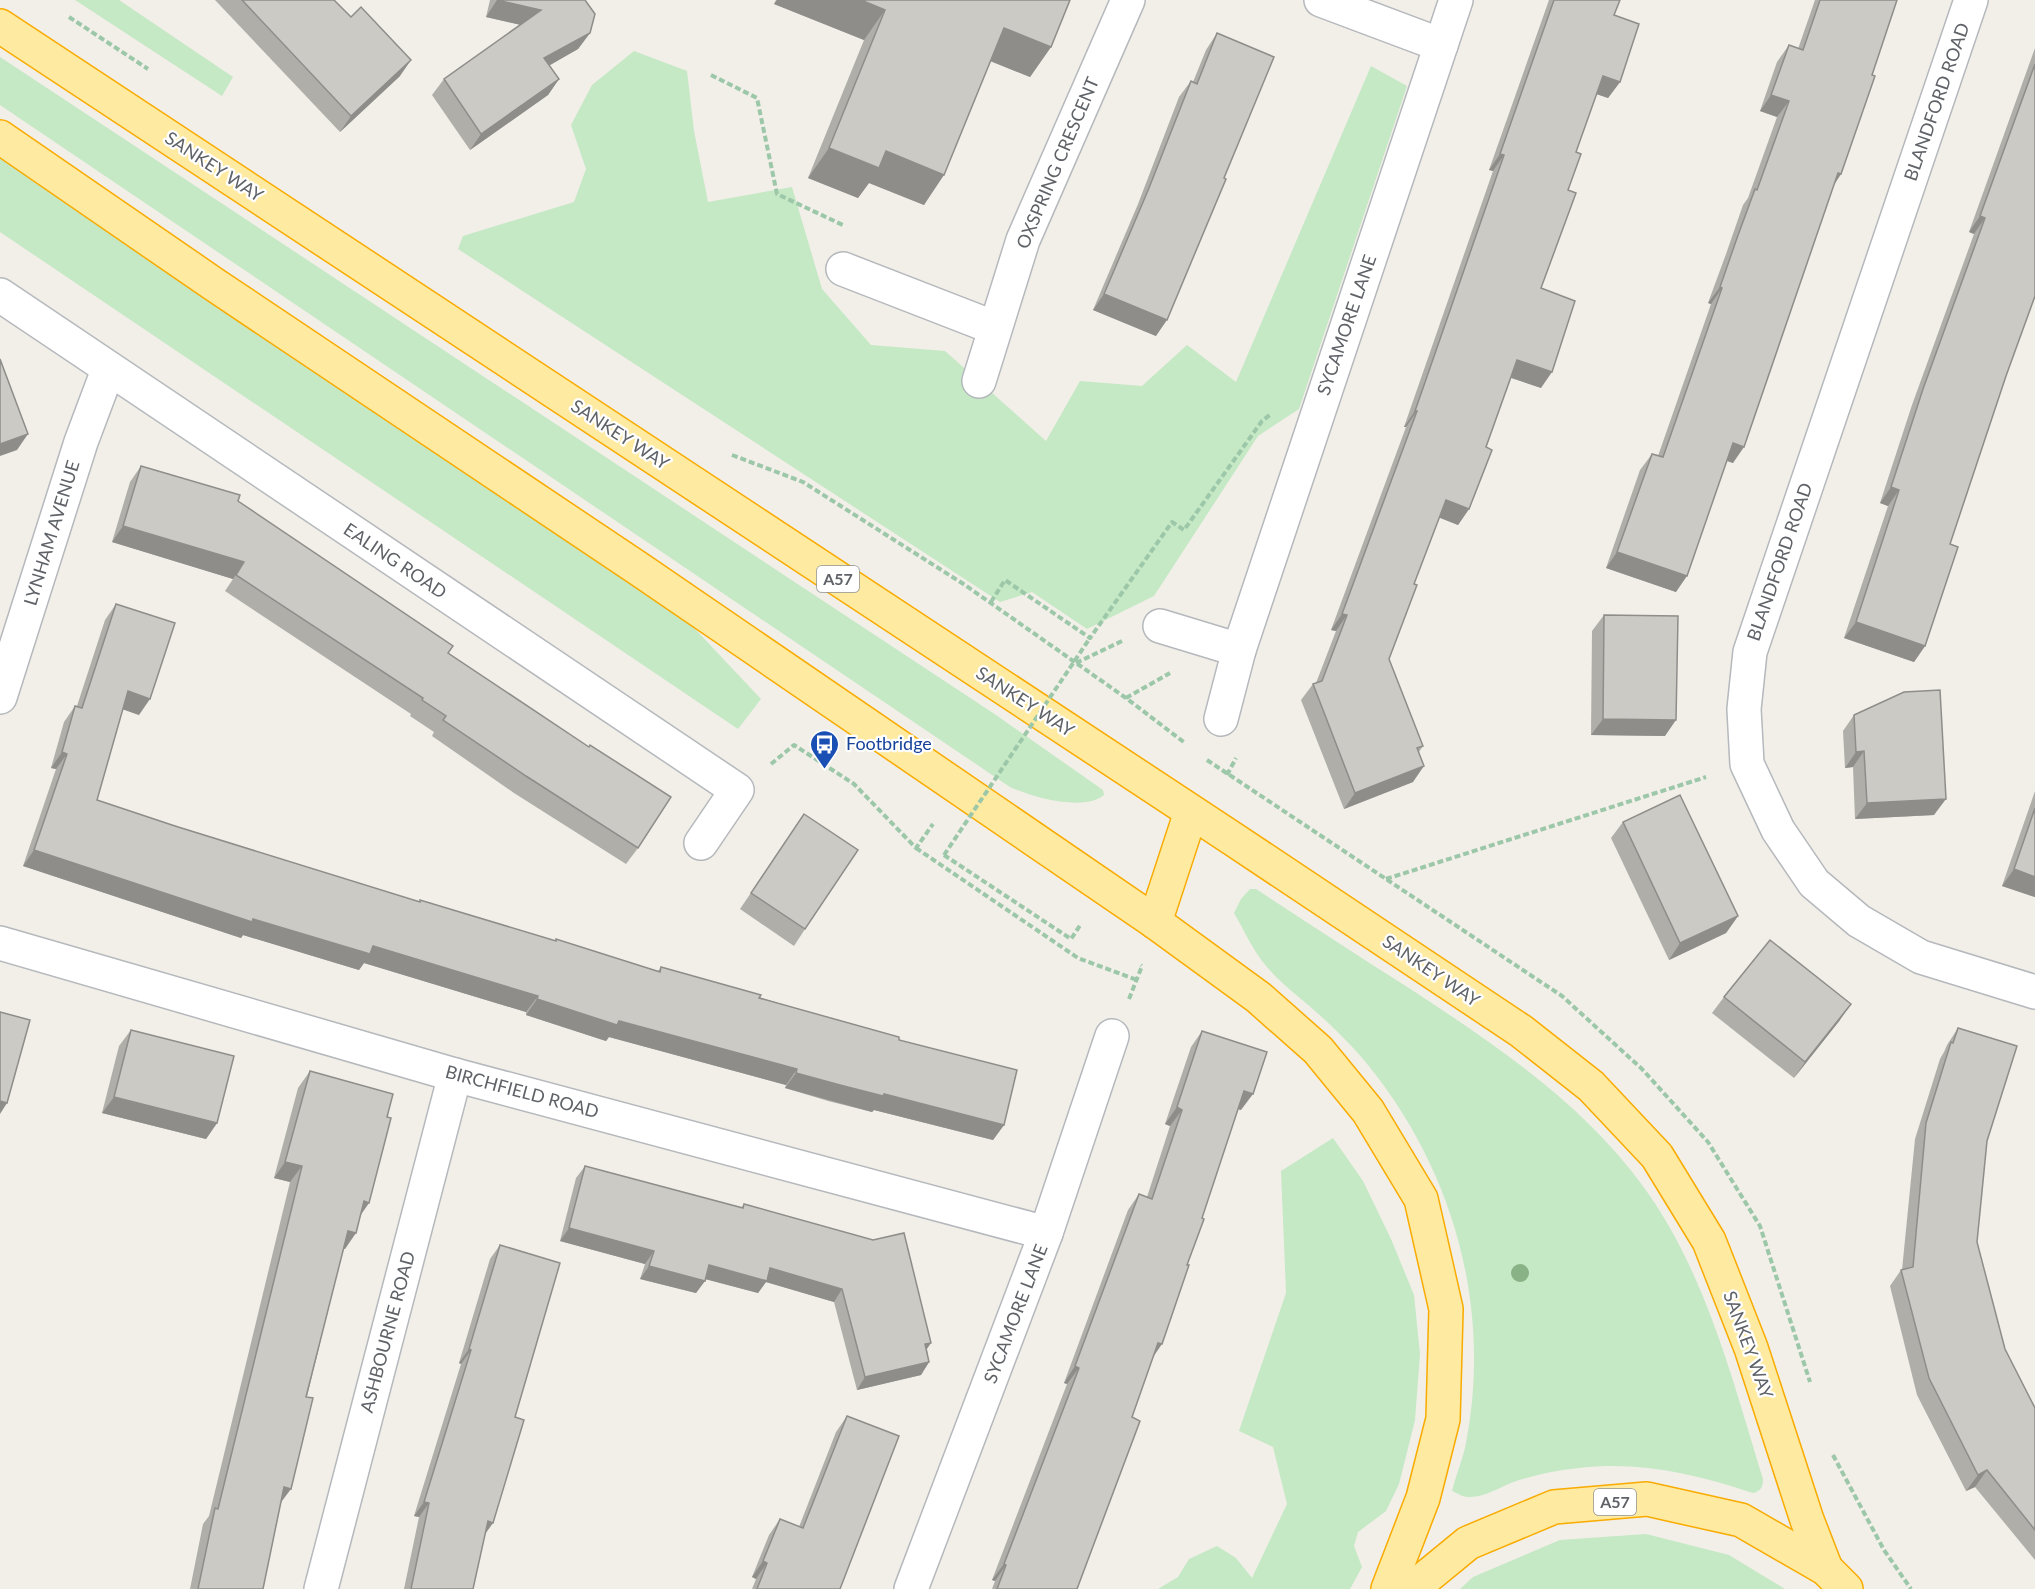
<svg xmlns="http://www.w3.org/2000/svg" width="2035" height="1589" font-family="Lato,sans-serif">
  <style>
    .green { fill: #c5e8c5 }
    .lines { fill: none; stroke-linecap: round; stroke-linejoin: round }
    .minor-casing { stroke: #b5b8bc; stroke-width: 36 }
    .trunk-casing { stroke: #f9ab00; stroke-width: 36 }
    .path { stroke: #9cc7a9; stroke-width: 4; stroke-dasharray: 6 3; stroke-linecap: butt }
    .minor { stroke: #fff; stroke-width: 33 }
    .trunk { stroke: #feeaa1; stroke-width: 33 }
    .path-bridge { stroke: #9cc7a9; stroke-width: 4; stroke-dasharray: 6 3; stroke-linecap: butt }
    .tree { fill: #89b387 }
    .wall { fill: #afaea9 }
    .shaded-wall { fill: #8f8d8a }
    .building { fill: #cccac5; stroke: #8f8d8a; stroke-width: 1.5 }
    .labels { text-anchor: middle; stroke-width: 4.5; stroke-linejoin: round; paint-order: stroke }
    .shield { fill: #fff; stroke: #8f9295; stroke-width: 1.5 }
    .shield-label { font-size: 16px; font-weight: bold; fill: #5f6368 }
    .street-label { font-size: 18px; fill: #5f6368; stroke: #fff }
    .transit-label { font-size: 18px; fill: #164399; stroke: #fff; text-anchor: start }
  </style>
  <rect width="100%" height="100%" fill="#f1efe8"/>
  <g class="green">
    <polygon points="75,0 119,0 233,77 222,96"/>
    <polygon points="634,51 687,71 694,131 708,202 792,187 822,289 871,345 945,351 1046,441 1080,381 1142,386 1187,345 1236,382 1371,66 1407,86 1299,409 1258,436 1154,596 1087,629 1032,592 1000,602 458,249 463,236 574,202 586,169 571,125 592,85"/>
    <path d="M 0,57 L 996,715 L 1103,790 L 1104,795 C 1083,812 1032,797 1010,787 L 0,105 Z"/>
    <polygon points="0,156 679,612 761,699 738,729 0,232"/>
    <path d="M 1250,889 L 1256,889 C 1308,923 1360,957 1412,990 C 1511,1055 1611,1123 1670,1228 C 1714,1306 1737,1394 1763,1479 C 1763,1487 1761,1491 1753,1493 C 1705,1477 1657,1465 1606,1466 C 1575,1467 1545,1472 1516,1481 C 1502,1486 1484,1498 1468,1497 C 1463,1497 1457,1493 1452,1491 C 1456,1475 1463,1459 1466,1443 C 1492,1308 1454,1171 1368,1065 C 1355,1049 1339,1033 1324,1019 C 1305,1001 1283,986 1267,967 C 1253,951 1244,930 1234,913 L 1241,899 Z"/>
    <polygon points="1333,1138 1363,1181 1391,1239 1414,1295 1420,1354 1415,1420 1399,1484 1386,1511 1358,1532 1354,1546 1362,1567 1350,1589 1158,1589 1178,1577 1189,1559 1217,1546 1236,1558 1252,1578 1287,1504 1273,1447 1239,1431 1286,1293 1281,1171"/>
    <polygon points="1646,1534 1729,1555 1785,1589 1460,1589 1473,1577 1560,1540"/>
  </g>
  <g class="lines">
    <defs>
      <g id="minor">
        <polyline points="1321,0 1441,45"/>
        <polyline points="1971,0 1750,652 1744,709 1747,764 1778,830 1814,883 1859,921 1921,957 2035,992"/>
        <polyline points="843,269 995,328"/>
        <polyline points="0,295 737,790 701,843"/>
        <polyline points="979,381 1023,240 1128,0"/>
        <polyline points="1160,626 1239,650"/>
        <polyline points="0,697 81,442 108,370"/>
        <polyline points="1221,719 1239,650 1456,0"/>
        <polyline points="0,943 455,1075 1046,1233"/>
        <polyline points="321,1589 455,1075"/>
        <polyline points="911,1589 1046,1233 1112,1036"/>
      </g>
      <g id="trunk">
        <polyline points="0,26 1233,839 1521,1031 1591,1086 1657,1156 1709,1241 1751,1348 1807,1520 1826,1569"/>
        <polyline points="0,137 215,285 639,569 1155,922 1258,997 1318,1050 1368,1111 1421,1199 1446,1309 1443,1419 1423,1498 1388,1589"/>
        <polyline points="1155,922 1191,812"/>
        <polyline points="1412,1589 1468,1543 1554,1507 1647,1499 1741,1520 1826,1569 1846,1589"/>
      </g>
    </defs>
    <use href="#minor" class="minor-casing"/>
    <use href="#trunk" class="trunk-casing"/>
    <g class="path">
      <polyline points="69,17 148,69"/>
      <polyline points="711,75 757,98 777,194 845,226"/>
      <polyline points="732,455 803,482 965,585 1126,698 1185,743"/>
      <polyline points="991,602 1005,580 1090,638 1172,522 1184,530 1262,421 1271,414"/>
      <polyline points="1076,663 1122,641"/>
      <polyline points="1126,698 1170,673"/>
      <polyline points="1207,760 1562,996 1642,1069 1708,1142 1760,1226 1810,1382"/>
      <polyline points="771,764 794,745 854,784 916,848 933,824"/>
      <polyline points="1227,775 1236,758"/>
      <polyline points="916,848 1078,958 1137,980"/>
      <polyline points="944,855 1071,939 1081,924"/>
      <polyline points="1386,879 1706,777"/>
      <polyline points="1129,999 1142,966 1141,965"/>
      <polyline points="1833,1455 1884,1550 1911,1589"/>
    </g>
    <use href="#minor" class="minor"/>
    <use href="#trunk" class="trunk"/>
    <polyline class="path-bridge" points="944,855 1090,638"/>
  </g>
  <circle class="tree" cx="1520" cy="1273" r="9"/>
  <g class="wall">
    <polygon points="215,0 334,0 400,76 340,132"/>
    <polygon points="490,0 585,0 590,33 578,49 549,65 559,79 548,95 470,150 432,95 444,79 521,25 486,17"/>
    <polygon points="776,0 1070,0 1051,47 1030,77 990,61 924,205 869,183 858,198 808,178 864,40 774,4"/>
    <polygon points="1549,0 1620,0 1614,15 1620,82 1608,98 1596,94 1576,152 1568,190 1541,288 1541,388 1511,378 1486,447 1469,509 1458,525 1439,517 1414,584 1389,659 1423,746 1419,752 1413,782 1344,809 1301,700 1313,684 1316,683 1336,631 1331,630 1406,427 1404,427 1493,171 1489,170"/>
    <polygon points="1815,0 1897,0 1872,75 1841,174 1834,184 1733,463 1727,461 1676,592 1606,568 1640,470 1652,454 1658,456 1711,304 1708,303 1726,254 1743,205 1748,198 1777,117 1760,111 1777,62 1789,45 1798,49"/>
    <polygon points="1217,33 1156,336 1093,310 1138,204 1179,97 1191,81 1193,82 1206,50"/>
    <polygon points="2035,48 2035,296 2006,376 1950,544 1925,646 1914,662 1844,638 1888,506 1880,503 1912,405 1974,234 1969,232"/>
    <polygon points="141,466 238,501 448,653 638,848 626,864 514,793 432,736 434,732 410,716 411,714 225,591 233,579 112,542 130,482"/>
    <polygon points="116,604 139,715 123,709 97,800 175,826 419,902 420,900 555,941 556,939 658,971 661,967 899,1040 1004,1125 993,1140 874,1110 872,1112 828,1101 785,1088 786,1085 609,1037 606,1041 526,1015 526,1012 364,963 359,970 243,935 241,938 23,866 56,769 51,768 64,722 75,706 77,706 105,620"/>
    <polygon points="1604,615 1665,736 1591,735 1592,631"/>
    <polygon points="1854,715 1934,815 1855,819 1853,767 1845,768 1843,731"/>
    <polygon points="2035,791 2035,897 2002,886"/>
    <polygon points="804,814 805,929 794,946 740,909"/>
    <polygon points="1623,822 1738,916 1726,933 1669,960 1611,838"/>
    <polygon points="1724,997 1840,1020 1794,1078 1712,1013"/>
    <polygon points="1958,1028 1987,1141 1977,1242 2005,1349 2035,1408 2035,1560 1975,1487 1966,1491 1917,1395 1890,1286 1901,1270 1902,1270 1915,1139 1940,1059 1944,1052 1947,1045"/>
    <polygon points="131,1030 217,1123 206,1139 102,1113 119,1046"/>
    <polygon points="1202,1031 1241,1110 1238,1109 1132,1417 1077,1589 992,1589 995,1581 992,1580 1067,1384 1064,1383 1128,1210 1139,1194 1147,1197 1170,1126 1165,1124 1191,1047"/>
    <polygon points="310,1071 361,1214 345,1249 343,1249 281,1503 263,1589 190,1589 203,1524 209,1516 290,1182 274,1178 298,1088"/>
    <polygon points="585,1166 741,1208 744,1204 927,1350 929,1362 921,1375 857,1390 834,1302 766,1282 758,1293 706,1279 696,1293 640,1279 645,1264 560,1241 576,1178"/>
    <polygon points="500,1245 515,1417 485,1534 473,1589 404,1589 419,1517 414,1516 461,1364 459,1363 490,1259"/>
    <polygon points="847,1416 840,1589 752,1589 756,1579 752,1577 769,1535 780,1519 799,1527 836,1432"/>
  </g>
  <g class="shaded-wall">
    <polygon points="497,0 541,10 530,27 486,17"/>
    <polygon points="777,0 861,0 885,10 864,40 774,4"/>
    <polygon points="1004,28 1051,47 1030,77 983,58"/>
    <polygon points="590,33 578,49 533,75 544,58"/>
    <polygon points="411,60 400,76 340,132 351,116"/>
    <polygon points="1603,76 1620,82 1608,98 1591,92"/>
    <polygon points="559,79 548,95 470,150 481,134"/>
    <polygon points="1771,95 1789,101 1777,117 1760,111"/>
    <polygon points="829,148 886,151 944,175 924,205 869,183 858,198 808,178"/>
    <polygon points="1500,154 1504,155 1493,171 1489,170"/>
    <polygon points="1838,173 1841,174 1830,191"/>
    <polygon points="1980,216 1985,218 1974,234 1969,232"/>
    <polygon points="1720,287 1722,288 1711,304 1708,303"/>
    <polygon points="1104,294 1167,320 1156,336 1093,310"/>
    <polygon points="1517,360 1552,372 1541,388 1506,376"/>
    <polygon points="1415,411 1417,411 1406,427 1404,427"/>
    <polygon points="28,434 17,450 0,456 0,444"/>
    <polygon points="1733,443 1744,447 1733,463 1722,459"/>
    <polygon points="1891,487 1899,490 1888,506 1880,503"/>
    <polygon points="1446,500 1469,509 1458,525 1435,516"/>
    <polygon points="123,526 244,562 233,579 112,542"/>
    <polygon points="1617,552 1687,576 1676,592 1606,568"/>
    <polygon points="1342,614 1347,615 1336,631 1331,630"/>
    <polygon points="1856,622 1925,646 1914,662 1844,638"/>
    <polygon points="128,691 150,699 139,715 116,707"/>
    <polygon points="1603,719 1676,720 1665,736 1591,735"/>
    <polygon points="1864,751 1853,767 1845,768 1856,752"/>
    <polygon points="62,752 67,754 56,769 51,768"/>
    <polygon points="1424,766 1413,782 1344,809 1355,793"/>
    <polygon points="1946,799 1934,815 1855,819 1867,803"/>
    <polygon points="34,850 253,919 373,946 538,996 526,1012 364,963 359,970 243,935 241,938 23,866"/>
    <polygon points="2014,869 2035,877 2035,897 2002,886"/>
    <polygon points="1738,916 1726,933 1669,960 1680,943"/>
    <polygon points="537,999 619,1021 797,1069 786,1085 609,1037 606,1041 526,1015"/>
    <polygon points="1851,1004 1840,1020 1794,1078 1805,1062"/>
    <polygon points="796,1073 884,1094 1004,1125 993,1140 874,1110 872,1112 785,1088"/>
    <polygon points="1244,1091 1253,1094 1241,1110 1232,1107"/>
    <polygon points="114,1097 217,1123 206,1139 102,1113"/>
    <polygon points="0,1101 7,1103 0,1114"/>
    <polygon points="1177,1107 1182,1110 1170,1126 1165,1124"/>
    <polygon points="285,1162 302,1166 290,1182 274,1178"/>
    <polygon points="364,1201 369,1203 358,1219"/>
    <polygon points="569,1228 654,1251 645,1264 560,1241"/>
    <polygon points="348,1231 356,1233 345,1249 336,1247"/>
    <polygon points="709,1265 770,1268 842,1289 834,1302 766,1282 758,1293 701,1278"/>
    <polygon points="649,1266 705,1281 696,1293 640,1279"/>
    <polygon points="931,1343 922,1356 925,1344"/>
    <polygon points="1158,1343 1162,1344 1151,1360"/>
    <polygon points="469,1349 471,1350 461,1364 459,1363"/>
    <polygon points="929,1362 921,1375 857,1390 865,1377"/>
    <polygon points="1075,1366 1079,1368 1067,1384 1064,1383"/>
    <polygon points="1987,1470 1975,1487 1966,1491 1978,1475"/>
    <polygon points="284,1487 291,1489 279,1505"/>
    <polygon points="424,1502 429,1503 419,1517 414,1516"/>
    <polygon points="488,1521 493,1523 483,1537"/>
    <polygon points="763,1561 767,1563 756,1579 752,1577"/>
    <polygon points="1004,1564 1006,1565 995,1581 992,1580"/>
  </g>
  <g class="building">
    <polygon points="242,0 334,0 351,17 361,7 411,60 351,116"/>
    <polygon points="497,0 585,0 595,14 590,33 544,58 559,79 481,134 444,79 541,10"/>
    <polygon points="861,0 1070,0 1051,47 1004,28 944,175 886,151 879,168 829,148 885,10"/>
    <polygon points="1554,0 1620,0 1614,15 1639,24 1620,82 1603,76 1576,152 1581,154 1568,190 1576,193 1541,288 1575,301 1552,372 1517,360 1486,447 1492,450 1469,509 1446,500 1414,584 1417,585 1389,659 1423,746 1417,748 1424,766 1355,793 1313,684 1322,681 1347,615 1342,614 1417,411 1415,411 1504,155 1500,154"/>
    <polygon points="1820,0 1897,0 1872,75 1875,76 1841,174 1838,173 1744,447 1733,443 1687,576 1617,552 1652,454 1663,457 1722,288 1720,287 1737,238 1755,189 1757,190 1789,101 1771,95 1789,45 1803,50"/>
    <polygon points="1217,33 1274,57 1224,178 1226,179 1167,320 1104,294 1149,188 1191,81 1197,84"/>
    <polygon points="2035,64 2035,296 2006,376 1950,544 1958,547 1925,646 1856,622 1899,490 1891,487 1923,389 1985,218 1980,216"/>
    <polygon points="0,359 28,434 0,444"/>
    <polygon points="141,466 240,495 238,501 453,646 448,653 589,747 590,745 671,797 638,848 526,776 443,720 446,716 422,700 423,698 236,575 244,562 123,526"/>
    <polygon points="116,604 175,623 150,699 128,691 97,800 175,826 420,902 420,900 556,941 556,939 660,972 661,967 761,995 759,998 899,1037 899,1040 1017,1070 1004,1125 884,1094 883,1096 840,1085 796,1073 797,1069 619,1021 617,1025 537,999 538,996 373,946 370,954 253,919 252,922 34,850 67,754 62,752 75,706 82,708"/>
    <polygon points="1604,615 1678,616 1676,720 1603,719"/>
    <polygon points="1940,690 1946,799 1867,803 1864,751 1856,752 1854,715 1904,692"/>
    <polygon points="1680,795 1738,916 1680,943 1623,822"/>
    <polygon points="2035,808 2035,877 2014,869"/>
    <polygon points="804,814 858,850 805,929 751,893"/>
    <polygon points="1770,940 1851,1004 1805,1062 1724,997"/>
    <polygon points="0,1012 30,1020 7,1103 0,1101"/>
    <polygon points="1958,1028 2017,1046 1987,1141 1977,1242 2005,1349 2035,1408 2035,1530 1987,1470 1978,1475 1929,1378 1901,1270 1913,1267 1926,1123 1951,1042 1953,1043"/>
    <polygon points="131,1030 234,1056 217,1123 114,1097"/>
    <polygon points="1202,1031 1267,1052 1253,1094 1244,1091 1202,1218 1204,1219 1187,1265 1189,1265 1162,1344 1158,1343 1132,1417 1140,1421 1077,1589 997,1589 1006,1565 1004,1564 1079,1368 1075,1366 1139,1194 1152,1199 1182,1110 1177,1107"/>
    <polygon points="310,1071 393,1094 387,1117 391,1118 369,1203 364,1201 356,1233 348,1231 306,1397 313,1398 291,1489 284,1487 263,1589 198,1589 215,1508 218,1509 302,1166 285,1162"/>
    <polygon points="585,1166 743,1208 744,1204 873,1240 904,1233 931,1343 925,1344 929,1362 865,1377 842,1289 770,1268 767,1281 709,1265 705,1281 649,1266 654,1251 569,1228"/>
    <polygon points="500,1245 560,1263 515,1417 524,1420 493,1523 488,1521 473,1589 411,1589 429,1503 424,1502 471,1350 469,1349"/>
    <polygon points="847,1416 899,1436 840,1589 757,1589 767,1563 763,1561 780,1519 803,1528"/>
  </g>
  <defs>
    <symbol id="bus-pin" viewBox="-11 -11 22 30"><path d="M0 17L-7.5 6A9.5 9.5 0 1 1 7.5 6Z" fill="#1a4fb4" stroke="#fff"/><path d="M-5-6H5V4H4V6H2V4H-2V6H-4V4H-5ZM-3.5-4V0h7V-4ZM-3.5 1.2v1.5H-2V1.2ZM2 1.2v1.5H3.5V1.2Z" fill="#fff"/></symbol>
  </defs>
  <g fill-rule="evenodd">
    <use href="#bus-pin" x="808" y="728" width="33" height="45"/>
  </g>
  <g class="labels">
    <g class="shield">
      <rect x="817" y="566" width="42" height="26" rx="4.5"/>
      <rect x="1594" y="1489" width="42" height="26" rx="4.5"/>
    </g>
    <g class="shield-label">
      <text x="838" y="585">A57</text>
      <text x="1615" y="1508">A57</text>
    </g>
    <g class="street-label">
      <text transform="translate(1937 102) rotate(-71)" y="6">BLANDFORD ROAD</text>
      <text transform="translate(1058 163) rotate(-67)" y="6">OXSPRING CRESCENT</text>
      <text transform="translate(214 167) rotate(33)" y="6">SANKEY WAY</text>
      <text transform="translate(1347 325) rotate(-71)" y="6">SYCAMORE LANE</text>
      <text transform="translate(620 435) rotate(33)" y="6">SANKEY WAY</text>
      <text transform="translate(52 533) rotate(-73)" y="6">LYNHAM AVENUE</text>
      <text transform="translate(395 561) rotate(34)" y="6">EALING ROAD</text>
      <text transform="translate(1780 562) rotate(-71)" y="6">BLANDFORD ROAD</text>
      <text transform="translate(1025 702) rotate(33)" y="6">SANKEY WAY</text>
      <text transform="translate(1431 971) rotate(34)" y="6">SANKEY WAY</text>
      <text transform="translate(522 1092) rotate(15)" y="6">BIRCHFIELD ROAD</text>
      <text transform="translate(1016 1314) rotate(-69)" y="6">SYCAMORE LANE</text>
      <text transform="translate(388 1332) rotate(-75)" y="6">ASHBOURNE ROAD</text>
      <text transform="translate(1748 1345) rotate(70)" y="6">SANKEY WAY</text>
    </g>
    <g class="transit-label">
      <text x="846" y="750">Footbridge</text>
    </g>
  </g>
</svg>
